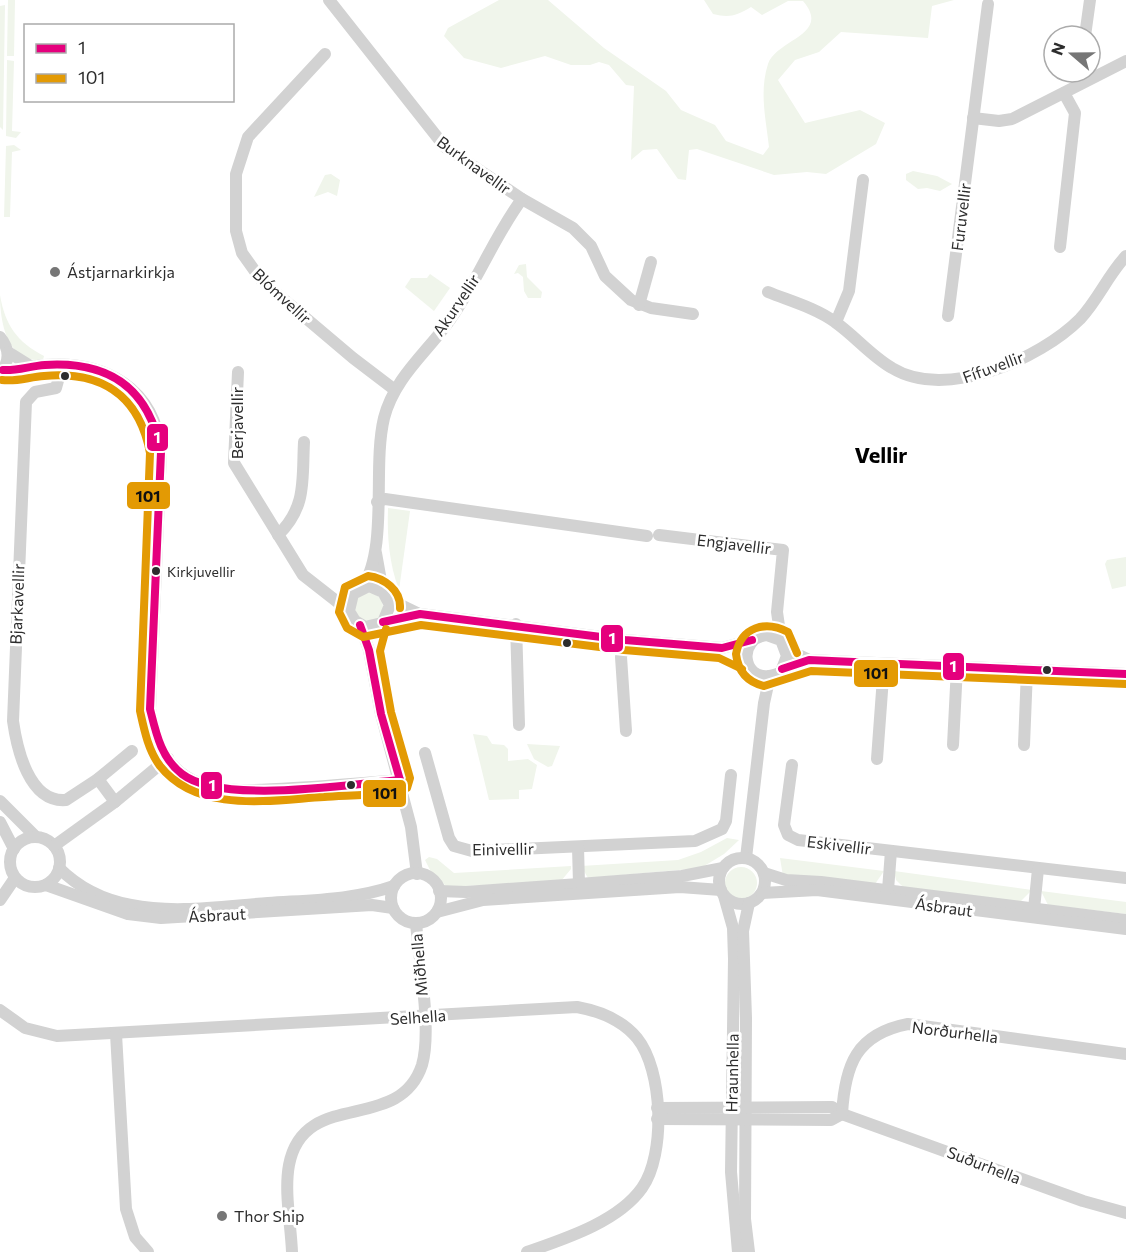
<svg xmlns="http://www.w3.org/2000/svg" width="1126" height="1252" font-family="Commissioner,sans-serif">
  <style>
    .green { fill: #f0f5eb }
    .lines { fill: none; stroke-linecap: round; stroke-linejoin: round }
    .minor { stroke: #d2d2d2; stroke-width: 12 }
    .bus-1-casing { stroke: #fff; stroke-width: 12 }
    .bus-2-casing { stroke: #fff; stroke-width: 12 }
    .bus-1 { stroke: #e5007d; stroke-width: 8 }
    .bus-2 { stroke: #e39a04; stroke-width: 8 }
    .poi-dot { fill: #767676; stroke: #fff; stroke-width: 2 }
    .bus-dot { fill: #2d2d2d; stroke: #fff; stroke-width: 2 }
    .labels { text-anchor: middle; stroke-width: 6; stroke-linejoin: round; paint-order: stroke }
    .bus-label { font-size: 14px; fill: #2d2d2d; stroke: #fff; text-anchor: start }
    .street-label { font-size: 16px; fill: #2d2d2d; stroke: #fff }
    .poi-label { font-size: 16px; fill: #2d2d2d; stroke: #fff; text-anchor: start }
    .district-label { font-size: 22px; font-weight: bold; fill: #000; stroke: #fff }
    .line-badge { stroke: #fff; stroke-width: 2 }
    .badge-label { font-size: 16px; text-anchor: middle; font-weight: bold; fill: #fff }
    .pale-badge-label { font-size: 16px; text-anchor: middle; font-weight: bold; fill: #111 }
  </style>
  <rect width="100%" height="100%" fill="#fff"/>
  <g class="green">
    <polygon points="8,0 15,0 14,56 7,56"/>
    <path d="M 499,0 L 548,0 L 604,48 L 666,91 L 681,110 L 715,125 L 726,141 L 763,155 L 769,147 C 766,119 759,92 768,64 C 777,39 832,35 803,1 L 788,1 L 762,15 L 751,7 C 736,16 729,18 713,14 L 704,0 L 954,0 L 932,6 L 928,38 L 841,32 L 819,52 L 795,60 L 778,80 L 805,123 L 860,110 L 885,123 L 876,144 L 826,174 L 807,172 L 774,175 L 697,149 L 689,150 L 686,180 L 678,179 L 657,149 L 643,150 L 631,160 L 634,86 L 626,85 L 609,65 L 599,62 L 590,65 L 571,65 L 545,56 L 501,68 L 464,58 L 444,36 L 448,28 Z"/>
    <polygon points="5,5 3,130 0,127 0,6"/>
    <polygon points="7,60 14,61 12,131 21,132 16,138 6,136"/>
    <polygon points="14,145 21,150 12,152 10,217 4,217 6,146"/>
    <polygon points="913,171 937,176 952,184 940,191 927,188 918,189 906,180 906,174"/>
    <polygon points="331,174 340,180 337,196 328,192 314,197 325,175"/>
    <polygon points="526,264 527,277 542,292 541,298 528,298 524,291 523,277 518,273 514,274 519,265"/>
    <polygon points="430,274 450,288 434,311 405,287 411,278 427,278"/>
    <path d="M 0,295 C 5,325 17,342 44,356 L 43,360 C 7,363 0,323 0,295 Z"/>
    <path d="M 388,508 L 410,511 L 399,590 C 389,563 387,537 388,508 Z"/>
    <polygon points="1126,557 1126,586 1112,589 1105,564 1107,560"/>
    <circle cx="369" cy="607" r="14"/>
    <polygon points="473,734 487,736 492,744 504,745 508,749 508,761 528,759 537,765 532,789 519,790 519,799 489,800"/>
    <polygon points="527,744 560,746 552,766 548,767 534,759"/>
    <polygon points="727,838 739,840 724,854 701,868 588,878 581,866 678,860 701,852"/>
    <polygon points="429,857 437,859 454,873 571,866 571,869 561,881 447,887 431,872 425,860"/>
    <polygon points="780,858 884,871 875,884 783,876"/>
    <circle cx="741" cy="883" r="16"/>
    <polygon points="894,871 1032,890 1020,902 903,887 896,880"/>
    <polygon points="1041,891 1126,902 1126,914 1048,905"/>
  </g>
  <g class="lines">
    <g class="minor">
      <polyline points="329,0 445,147 522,199 573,228 591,246 605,276 631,300 651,308 693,314"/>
      <polyline points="1085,36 1090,0"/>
      <polyline points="325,54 248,137 236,174 236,231 242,253 262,281 353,358 395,390"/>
      <polyline points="973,118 999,121 1012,119 1126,61"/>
      <polyline points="1060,247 1075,113 1064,93"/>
      <path d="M 768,292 C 790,301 816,308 835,322 C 855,336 871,356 892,368 C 946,401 1040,359 1080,319 C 1098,300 1108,275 1126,256"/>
      <polyline points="639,305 651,262"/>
      <polyline points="948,316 988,4"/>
      <polyline points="836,322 849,291 863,180"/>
      <path d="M 0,337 C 9,348 11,361 0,373"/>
      <polyline points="8,352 32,367"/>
      <path d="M 62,366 L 56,388 L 35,392 L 26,402 L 13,721 C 17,749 29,803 66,800 L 98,779 L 115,802"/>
      <path d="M 3,370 C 18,372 30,366 44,365 C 105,360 155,388 161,452 L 150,709 C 163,797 222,793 294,788 C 329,786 364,783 400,780"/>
      <polyline points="238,372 234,463 303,575 349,611"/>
      <polyline points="377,502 385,499 647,536"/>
      <path d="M 278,535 C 307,507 302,480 304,442"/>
      <polyline points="659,535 783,550 777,612 781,640"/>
      <polyline points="376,553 383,592"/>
      <path d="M 362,588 C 389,547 372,468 384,418 C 394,379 424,355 447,324 C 476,285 493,238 522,199"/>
      <polyline points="388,599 419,614"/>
      <polyline points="383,622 390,605 383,592 369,586 353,594 349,611 355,621 365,627 420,614 625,640 722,648 752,640"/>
      <polyline points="516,624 519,725"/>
      <polyline points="360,625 369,650 381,714 411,827 417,874"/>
      <polyline points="625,640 621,657 626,731"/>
      <polyline points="786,649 809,660 1126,674"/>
      <path d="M 782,669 L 787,656 L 781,640 L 767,635 C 737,638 742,680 769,676 C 778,675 799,664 809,660"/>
      <polyline points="953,745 957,667"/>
      <polyline points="1024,745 1027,670"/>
      <polyline points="425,753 449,838 454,846 472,851 695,841 722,829 726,821 731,775"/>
      <polyline points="877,759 884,664"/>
      <polyline points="792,765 784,825 788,835 798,840 1126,878"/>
      <polyline points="98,779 132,751"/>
      <polyline points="0,801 36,837"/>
      <polyline points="0,822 14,849"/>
      <circle cx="35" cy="862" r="25"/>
      <polyline points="54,846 115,802 168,758"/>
      <polyline points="578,847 579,884"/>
      <polyline points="746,858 764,703 770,676"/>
      <circle cx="742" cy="881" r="23"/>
      <path d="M 59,868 C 79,888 104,900 131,905 C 175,914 224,906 268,903 C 310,900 354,900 394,886"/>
      <polyline points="764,873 786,880 821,882 1126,920"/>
      <circle cx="416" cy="898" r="25"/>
      <polyline points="46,885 128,914 161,918 372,905 393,908"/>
      <polyline points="888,890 891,851"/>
      <polyline points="439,891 466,892 579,884 682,876 723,868"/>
      <polyline points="762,893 817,890 1126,929"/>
      <polyline points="724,896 733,928 734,959 731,1172 738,1252"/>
      <polyline points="0,900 15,878"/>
      <polyline points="749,903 743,931 746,1018 745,1219 749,1252"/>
      <polyline points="1034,909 1038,869"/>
      <polyline points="437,912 483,900 680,887 721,890"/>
      <path d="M 0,1010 L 25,1028 L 57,1036 L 577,1007 C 599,1011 622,1020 637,1038 C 663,1070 666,1154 642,1188 C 618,1222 564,1239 527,1252"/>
      <polyline points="116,1034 126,1209 135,1237 148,1252"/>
      <polyline points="657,1108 832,1107 842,1114 1083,1201 1126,1213"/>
      <path d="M 842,1114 C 845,1065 856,1034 908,1024 L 1126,1054"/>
      <polyline points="657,1119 831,1120 842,1114"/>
      <path d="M 292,1252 C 291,1225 284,1192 289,1165 C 304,1087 399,1135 422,1065 C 432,1031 419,960 416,923"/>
    </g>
    <defs>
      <g id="bus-1">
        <path d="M 3,370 C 17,371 30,366 45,365 C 109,361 149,388 161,452 L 150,709 C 156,733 161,758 182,774 C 222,805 349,784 400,780"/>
        <polyline points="383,622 420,614 625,640 722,648 752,640"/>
        <polyline points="360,625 369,650 381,714 400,780"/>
        <polyline points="782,669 809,660 1126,674"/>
      </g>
      <g id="bus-2">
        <path d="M 2,380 C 17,382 29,377 44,376 C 102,371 139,395 150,453 L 140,711 C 144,729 148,750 160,766 C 198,814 271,800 324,797 C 344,795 391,796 407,788 L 410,778 L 391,712 L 380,651 L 386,629"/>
        <path d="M 400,608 C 401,590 384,578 368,576 L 345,587 L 339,612 L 347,628 L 363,637 L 421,625 L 624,650 L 719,658 L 742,669"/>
        <path d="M 797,653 L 788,632 C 765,620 741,627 736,654 C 738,671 747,682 764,686 L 811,671 L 1126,684"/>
      </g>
    </defs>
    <use href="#bus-1" class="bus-1-casing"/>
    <use href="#bus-2" class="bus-2-casing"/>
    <use href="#bus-1" class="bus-1"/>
    <use href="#bus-2" class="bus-2"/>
  </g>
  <g class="poi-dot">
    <circle cx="55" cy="272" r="6"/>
    <circle cx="222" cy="1216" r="6"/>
  </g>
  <g class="bus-dot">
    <circle cx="65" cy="376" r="5"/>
    <circle cx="156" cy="571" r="5"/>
    <circle cx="567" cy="643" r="5"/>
    <circle cx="1047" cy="670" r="5"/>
    <circle cx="351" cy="785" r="5"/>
  </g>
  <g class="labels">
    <g class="bus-label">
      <text x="167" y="577">Kirkjuvellir</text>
    </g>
    <g class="street-label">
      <text transform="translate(474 165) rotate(36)" y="6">Burknavellir</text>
      <text transform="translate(961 217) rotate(-83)" y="6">Furuvellir</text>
      <text transform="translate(282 296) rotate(43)" y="6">Blómvellir</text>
      <text transform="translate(456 305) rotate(-56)" y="6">Akurvellir</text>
      <text transform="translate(993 367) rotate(-20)" y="6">Fífuvellir</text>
      <text transform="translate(237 423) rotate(-90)" y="6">Berjavellir</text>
      <text transform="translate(734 544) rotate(7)" y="6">Engjavellir</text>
      <text transform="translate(17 604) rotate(-88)" y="6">Bjarkavellir</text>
      <text transform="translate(839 845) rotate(7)" y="6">Eskivellir</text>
      <text transform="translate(503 849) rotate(-1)" y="6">Einivellir</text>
      <text transform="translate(944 907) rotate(8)" y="6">Ásbraut</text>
      <text transform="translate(217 915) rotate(-3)" y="6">Ásbraut</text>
      <text transform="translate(419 965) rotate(-95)" y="6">Miðhella</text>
      <text transform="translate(418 1017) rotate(-4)" y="6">Selhella</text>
      <text transform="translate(955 1032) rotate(7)" y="6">Norðurhella</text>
      <text transform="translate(732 1073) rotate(-89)" y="6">Hraunhella</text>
      <text transform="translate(984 1165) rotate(21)" y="6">Suðurhella</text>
    </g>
    <g class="poi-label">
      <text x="67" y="278">Ástjarnarkirkja</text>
      <text x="234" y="1222">Thor Ship</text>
    </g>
    <g class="district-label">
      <text x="881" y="463">Vellir</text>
    </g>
  </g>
  <g class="line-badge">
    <rect x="146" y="423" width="23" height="29" rx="6" fill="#e5007d"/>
    <rect x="126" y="481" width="45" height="29" rx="6" fill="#e39a04"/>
    <rect x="600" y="624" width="24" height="29" rx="6" fill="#e5007d"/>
    <rect x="942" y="652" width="23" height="29" rx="6" fill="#e5007d"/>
    <rect x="853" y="659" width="46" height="29" rx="6" fill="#e39a04"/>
    <rect x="200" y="771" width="23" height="29" rx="6" fill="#e5007d"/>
    <rect x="362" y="779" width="45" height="29" rx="6" fill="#e39a04"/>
  </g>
  <g class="badge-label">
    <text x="157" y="443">1</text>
    <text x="612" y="644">1</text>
    <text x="953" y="672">1</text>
    <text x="212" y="791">1</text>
  </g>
  <g class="pale-badge-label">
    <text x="148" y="502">101</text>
    <text x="876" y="679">101</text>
    <text x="385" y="799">101</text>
  </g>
  <rect x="24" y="24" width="210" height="78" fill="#ffffff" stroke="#ababab" stroke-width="1.5"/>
  <rect x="36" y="44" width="30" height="9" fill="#e5007d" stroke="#ababab" stroke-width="1.5"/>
  <text x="78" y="54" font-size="18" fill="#2d2d2d">1</text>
  <rect x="36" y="74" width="30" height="9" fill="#e39a04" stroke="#ababab" stroke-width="1.5"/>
  <text x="78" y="84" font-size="18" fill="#2d2d2d">101</text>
  <g transform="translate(1072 54) rotate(290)"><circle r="28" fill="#ffffff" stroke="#ababab" stroke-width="1.5"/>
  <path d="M0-4.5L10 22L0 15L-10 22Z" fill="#767676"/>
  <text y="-9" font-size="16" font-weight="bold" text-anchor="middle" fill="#2d2d2d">N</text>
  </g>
</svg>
